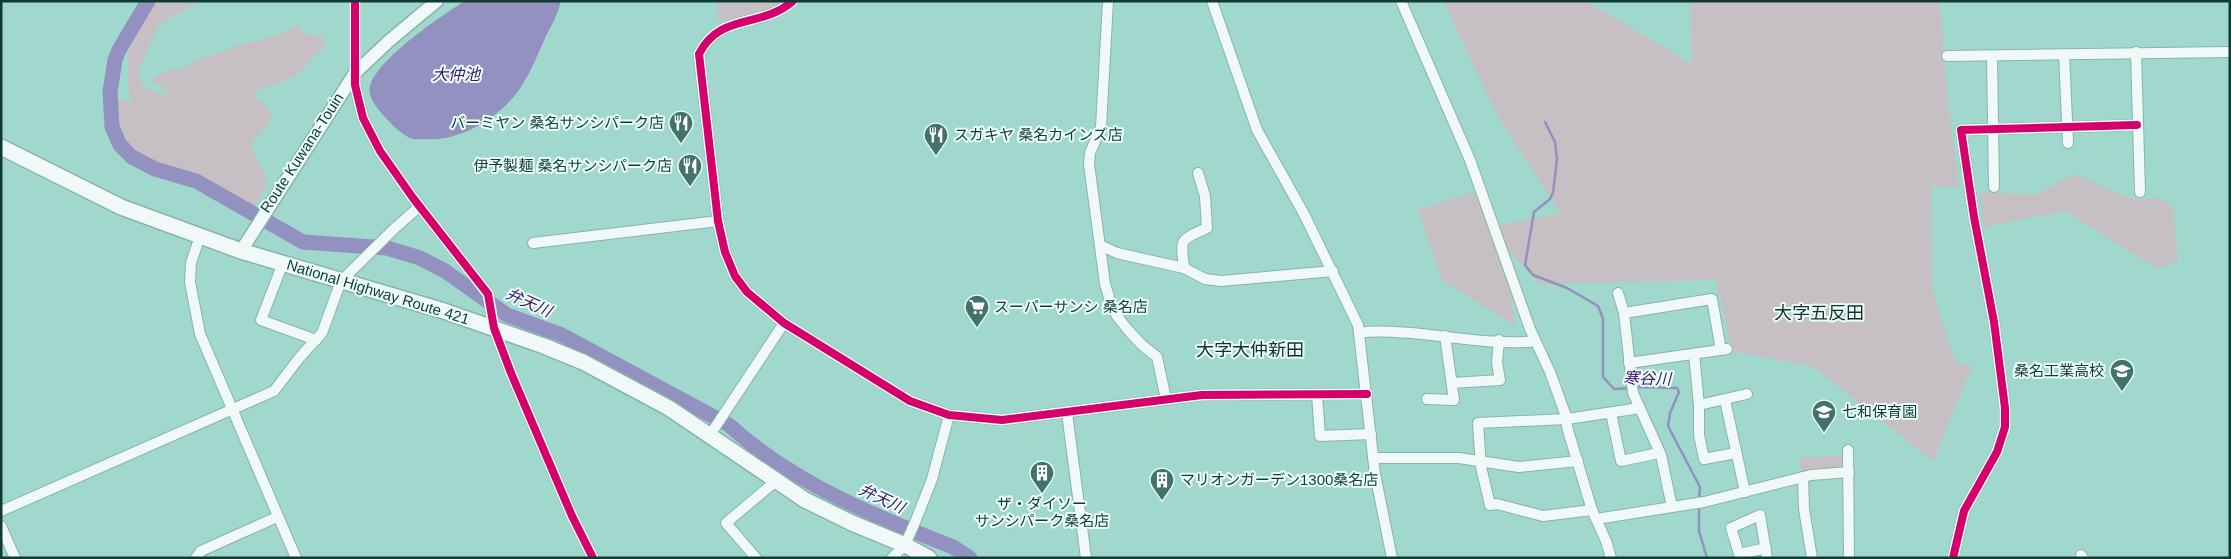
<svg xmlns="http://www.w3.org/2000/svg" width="2231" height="559" font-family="Helvetica,'Noto Sans JP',sans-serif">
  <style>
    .green { fill: #c6bfc4 }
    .water { fill: #9291c0 }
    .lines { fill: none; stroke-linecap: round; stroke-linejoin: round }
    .stream { stroke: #9291c0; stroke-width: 2.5 }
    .river { stroke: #9291c0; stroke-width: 15 }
    .minor-casing { stroke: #87b4ab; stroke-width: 12 }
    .major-casing { stroke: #87b4ab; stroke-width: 15 }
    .highway-casing { stroke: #87b4ab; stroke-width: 18 }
    .minor { stroke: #f1f9f8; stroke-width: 10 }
    .major { stroke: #f1f9f8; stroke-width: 12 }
    .highway { stroke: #f1f9f8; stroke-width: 15 }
    .cycleway-casing { stroke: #ecfefa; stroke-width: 11 }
    .cycleway { stroke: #d6006c; stroke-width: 8 }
    .labels { text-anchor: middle; stroke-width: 4; stroke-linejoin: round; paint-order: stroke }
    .poi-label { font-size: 15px; fill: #0f3b34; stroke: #ecfefa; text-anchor: start }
    .street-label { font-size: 15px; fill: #0f3b34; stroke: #ecfefa }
    .water-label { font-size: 16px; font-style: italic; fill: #3d146b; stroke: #ecfefa }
    .quarter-label { font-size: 18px; fill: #10302a; stroke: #ecfefa }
  </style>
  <rect width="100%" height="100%" fill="#a1d8cd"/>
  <g class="green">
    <path d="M 152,1 L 203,1 L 174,15 L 158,27 L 138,71 L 141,85 L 159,94 L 169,93 L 152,80 L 156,75 L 169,70 L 182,69 L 201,58 L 220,53 L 233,47 L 278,35 L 299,25 L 304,34 L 321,36 L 326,45 L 294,77 L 256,91 L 255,97 C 294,124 249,131 252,148 C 253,157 262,164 264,172 C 266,177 266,183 266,188 L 254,207 C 235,197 215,184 195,177 C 167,168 125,163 115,129 C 112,120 113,109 112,99 L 129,102 L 131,98 C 125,83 130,65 127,49 L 139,30 L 140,20 Z"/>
    <polygon points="716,1 781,1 767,11 719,22"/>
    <polygon points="1443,1 1586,1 1692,64 1690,1 1940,1 1947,96 1959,187 1931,186 1932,289 1955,362 1972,366 1933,461 1812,366 1732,351 1716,280 1539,284 1505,246 1515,326 1442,280 1418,210 1473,192 1491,227 1560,213 1497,115"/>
    <polygon points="2075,174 2132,199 2160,198 2173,207 2178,262 2156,268 2065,211 1984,227 1979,192 2035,195"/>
    <polygon points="1846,455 1847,470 1802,475 1799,458"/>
  </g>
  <path class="water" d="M 465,1 L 561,1 C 558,13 552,25 546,36 C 538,54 530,74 519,90 C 499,118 459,142 425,139 C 420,139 414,140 410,138 C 400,133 391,124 384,116 C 377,108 367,97 370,86 C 378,58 441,16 465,1 Z"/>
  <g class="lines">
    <g class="stream">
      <polyline points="1545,122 1555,142 1557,159 1553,193 1550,199 1534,212 1525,265 1533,275 1567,288 1598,306 1603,319 1603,377 1614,389 1631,388"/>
      <polyline points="1636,387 1677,388 1679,392 1670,413 1668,426 1700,487 1699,499"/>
      <polyline points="1699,505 1699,531 1707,558"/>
    </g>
    <path class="river" d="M 148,1 L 119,50 L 115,60 L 110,92 L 112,127 L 120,145 L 132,157 L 155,169 L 196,181 L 303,242 L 387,248 L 420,258 L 445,271 L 507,315 L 562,335 L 729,425 C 793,483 874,516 953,547 L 970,558"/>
    <defs>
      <g id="minor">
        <polyline points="355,1 355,85 363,118 380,151 413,198 488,294 494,328 511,373 572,516 593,558"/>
        <path d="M 793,1 C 761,29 720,12 699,54 L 718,221 L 725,252 L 735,276 L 747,292 L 784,323 L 910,401 L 949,415 L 1002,420 L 1202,395 L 1367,394"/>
        <polyline points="1108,1 1101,127 1090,153 1089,164 1105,284 1111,304 1117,316 1128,330 1142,345 1157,357 1166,399"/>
        <polyline points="1212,1 1257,130 1304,214 1358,325 1375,474 1392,558"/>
        <polyline points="1401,1 1470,160 1530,329 1550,372 1567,419 1567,427 1592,510 1606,541 1611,558"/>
        <polyline points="2136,52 2140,192"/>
        <polyline points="2064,54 2068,143"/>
        <polyline points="1947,56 2230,52"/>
        <polyline points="1992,56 1994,187"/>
        <polyline points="533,243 718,221"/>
        <polyline points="197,245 191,263 190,282 200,334 296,558"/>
        <polyline points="1100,245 1117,253 1184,268 1205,279 1221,281 1333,271"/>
        <polyline points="283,263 261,320 316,340"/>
        <path d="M 1184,268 C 1181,238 1178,241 1207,228 L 1205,196 L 1198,173"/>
        <polyline points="1618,293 1624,313 1633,393 1661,455 1672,507"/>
        <polyline points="1624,313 1712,299 1721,350"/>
        <path d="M 1360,333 C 1376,330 1394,332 1411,333 C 1447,336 1500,346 1535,341"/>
        <polyline points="1694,354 1699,405 1699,435 1704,459 1736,453"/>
        <polyline points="1629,363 1727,349"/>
        <polyline points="1452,383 1500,380 1497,363 1499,340"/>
        <polyline points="1317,395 1320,436 1371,434"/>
        <polyline points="1427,399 1454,400 1445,336"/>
        <polyline points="1725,400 1745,492"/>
        <polyline points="1699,405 1747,394"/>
        <polyline points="1067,413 1086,558"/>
        <polyline points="1611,413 1621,461 1659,453"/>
        <polyline points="710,435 784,323"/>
        <polyline points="1848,450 1849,558"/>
        <polyline points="1373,458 1459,458 1519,467 1578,461"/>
        <polyline points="1803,477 1804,509 1812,558"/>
        <polyline points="1592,510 1543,516 1497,504 1490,505 1481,467 1478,423 1567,419 1640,408"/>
        <polyline points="1,511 274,391 300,357 322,333 341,281 395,228 420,206"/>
        <polyline points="1596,519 1704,502 1811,475 1849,472"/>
        <polyline points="1,526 15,558"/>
        <polyline points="1766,548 1739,554 1731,528 1760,515 1767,558"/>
        <polyline points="2081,555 2083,558"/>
        <polyline points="196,558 201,551 277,517"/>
        <polyline points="756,558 726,523 776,481"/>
        <polyline points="892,558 905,545 916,520 932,479 949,415"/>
        <polyline points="1953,558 1964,511 1997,452 2005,427 2005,408 1994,322 1974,217 1961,130 2137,125"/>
      </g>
      <polyline id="major" points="241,251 355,73 390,40 437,1"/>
      <polyline id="highway" points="1,147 121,207 241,251 444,311 544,346 583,362 669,408 805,500 852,523 905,545 929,558"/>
    </defs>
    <use href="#minor" class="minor-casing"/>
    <use href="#major" class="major-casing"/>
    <use href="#highway" class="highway-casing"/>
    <use href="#minor" class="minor"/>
    <use href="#major" class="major"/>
    <use href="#highway" class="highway"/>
    <defs>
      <g id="cycleway">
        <polyline points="355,1 355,85 363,118 380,151 413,198 488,294 494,328 511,373 572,516 593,558"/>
        <path d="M 793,1 C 761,29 720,12 699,54 L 718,221 L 725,252 L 735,276 L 747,292 L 784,323 L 910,401 L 949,415 L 1002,420 L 1202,395 L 1367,394"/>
        <polyline points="1953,558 1964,511 1997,452 2005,427 2005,408 1994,322 1974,217 1961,130 2137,125"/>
      </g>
    </defs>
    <use href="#cycleway" class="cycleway-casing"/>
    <use href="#cycleway" class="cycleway"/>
  </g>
  <defs>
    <symbol id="restaurant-pin" viewBox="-11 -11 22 30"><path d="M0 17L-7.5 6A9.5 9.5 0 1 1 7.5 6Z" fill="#42726a" stroke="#ecfefa"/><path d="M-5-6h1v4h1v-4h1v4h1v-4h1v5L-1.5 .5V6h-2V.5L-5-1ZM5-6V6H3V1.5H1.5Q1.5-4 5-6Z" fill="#fff"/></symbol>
    <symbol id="supermarket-pin" viewBox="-11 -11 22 30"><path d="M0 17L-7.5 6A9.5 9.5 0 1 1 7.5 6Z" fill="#42726a" stroke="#ecfefa"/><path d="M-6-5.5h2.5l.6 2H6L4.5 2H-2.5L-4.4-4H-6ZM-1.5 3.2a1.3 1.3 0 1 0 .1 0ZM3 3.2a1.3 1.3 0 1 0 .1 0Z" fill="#fff"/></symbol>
    <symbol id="school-pin" viewBox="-11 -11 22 30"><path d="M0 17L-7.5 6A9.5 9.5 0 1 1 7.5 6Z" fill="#42726a" stroke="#ecfefa"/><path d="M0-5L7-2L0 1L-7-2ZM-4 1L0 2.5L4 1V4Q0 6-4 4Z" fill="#fff"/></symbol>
    <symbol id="building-pin" viewBox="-11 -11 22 30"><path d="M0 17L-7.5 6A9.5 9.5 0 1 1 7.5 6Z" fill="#42726a" stroke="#ecfefa"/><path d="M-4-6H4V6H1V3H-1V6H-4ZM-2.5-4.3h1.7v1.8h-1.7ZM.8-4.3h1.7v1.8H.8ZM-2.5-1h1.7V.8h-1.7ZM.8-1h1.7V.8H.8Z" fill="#fff"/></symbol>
  </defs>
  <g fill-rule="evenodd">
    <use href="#restaurant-pin" x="667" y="109" width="28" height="38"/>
    <use href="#restaurant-pin" x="922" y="121" width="28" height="38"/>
    <use href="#restaurant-pin" x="676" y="152" width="28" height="38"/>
    <use href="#supermarket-pin" x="963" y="293" width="28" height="38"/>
    <use href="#school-pin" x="2108" y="357" width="28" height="38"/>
    <use href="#school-pin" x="1810" y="398" width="28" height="38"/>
    <use href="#building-pin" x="1028" y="459" width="28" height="38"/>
    <use href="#building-pin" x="1148" y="466" width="28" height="38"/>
  </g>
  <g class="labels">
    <g class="poi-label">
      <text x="664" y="128" text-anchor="end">バーミヤン 桑名サンシパーク店</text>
      <text x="954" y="140">スガキヤ 桑名カインズ店</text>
      <text x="672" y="171" text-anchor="end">伊予製麺 桑名サンシパーク店</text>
      <text x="994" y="312">スーパーサンシ 桑名店</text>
      <text x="2104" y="376" text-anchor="end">桑名工業高校</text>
      <text x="1842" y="417">七和保育園</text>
      <text x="1180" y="485">マリオンガーデン1300桑名店</text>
      <text x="1042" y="509" text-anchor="middle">ザ・ダイソー<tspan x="1042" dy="17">サンシパーク桑名店</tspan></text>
    </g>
    <g class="street-label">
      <text transform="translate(302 153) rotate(-57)" y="5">Route Kuwana-Touin</text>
      <text transform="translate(378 292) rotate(17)" y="5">National Highway Route 421</text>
    </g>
    <g class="water-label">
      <text x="456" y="80">大仲池</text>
      <text transform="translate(529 302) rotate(24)" y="6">弁天川</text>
      <text transform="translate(1647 378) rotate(1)" y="6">寒谷川</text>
      <text transform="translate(882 498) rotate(25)" y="6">弁天川</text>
    </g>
    <g class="quarter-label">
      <text x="1819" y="319">大字五反田</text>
      <text x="1250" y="356">大字大仲新田</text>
    </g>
  </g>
  <rect width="2231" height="559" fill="none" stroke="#0f3b34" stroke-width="5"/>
</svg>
